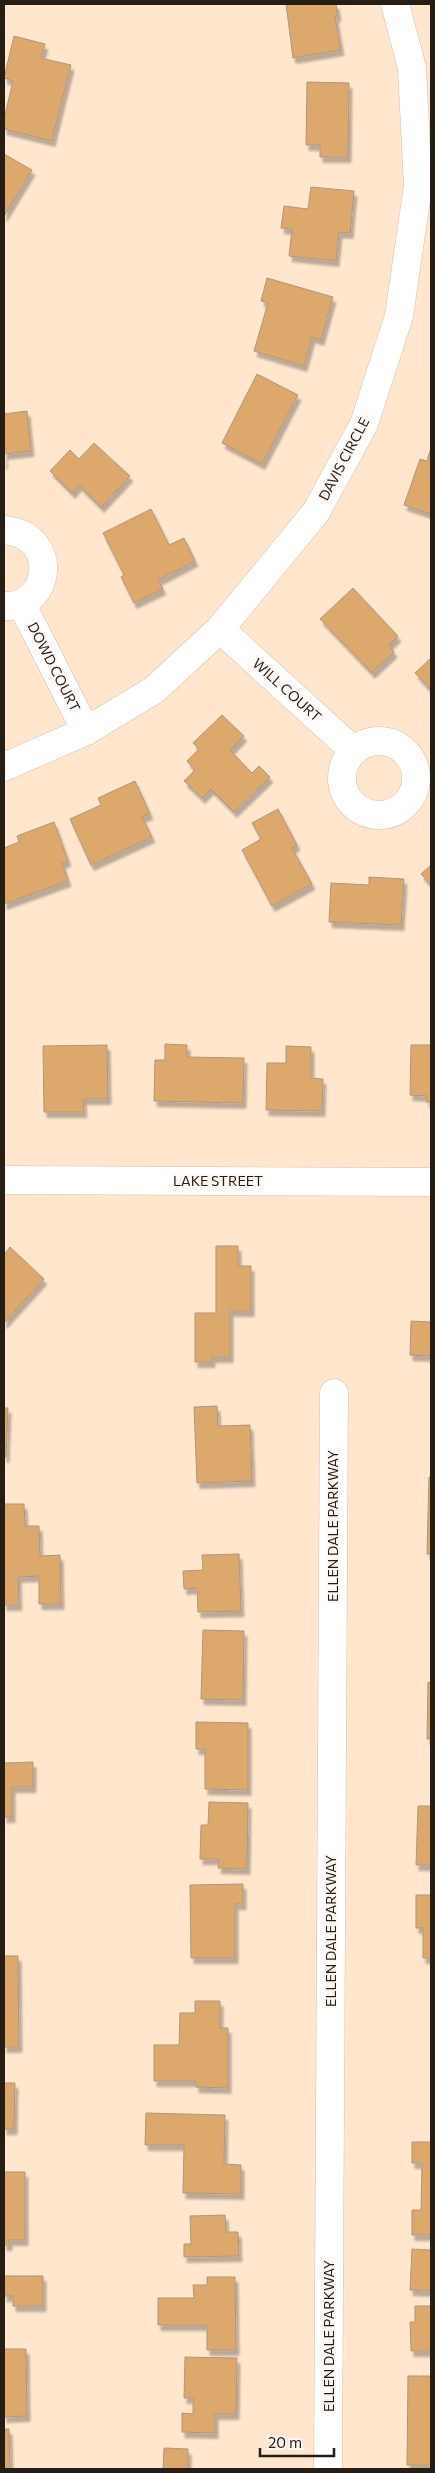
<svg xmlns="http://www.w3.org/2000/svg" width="435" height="2473" font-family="Commissioner,sans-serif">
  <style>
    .building { fill: #dda86c; stroke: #ad977f; filter: url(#shadow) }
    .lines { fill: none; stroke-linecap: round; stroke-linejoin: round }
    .minor-casing { stroke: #d7bfa7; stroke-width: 29 }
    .minor { stroke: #fff; stroke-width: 28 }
    .labels { text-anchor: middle; stroke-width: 4; stroke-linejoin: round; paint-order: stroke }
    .street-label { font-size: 14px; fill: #261d14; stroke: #fcf7f2 }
  </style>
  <defs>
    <filter id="shadow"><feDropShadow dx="3" dy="5.5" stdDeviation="1" flood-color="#0004"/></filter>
  </defs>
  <rect width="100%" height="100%" fill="#ffe6cd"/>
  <g class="building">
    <polygon points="286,4 336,4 338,16 335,16 341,50 293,58"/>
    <polygon points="14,36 45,44 41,58 71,65 52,141 4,129 4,119 13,81 4,78"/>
    <polygon points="307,82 349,83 348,157 320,157 320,145 306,145"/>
    <polygon points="4,154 32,170 4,216"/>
    <polygon points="311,187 354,191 350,233 339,232 336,261 289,256 292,229 281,228 284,206 308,209"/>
    <polygon points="267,278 333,297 321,340 312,337 304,366 254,351 268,303 261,301"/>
    <polygon points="257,374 298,395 262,464 222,443"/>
    <polygon points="27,411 31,451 4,454 4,464 4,414"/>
    <polygon points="94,443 130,476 101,507 79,485 72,493 50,471 70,450 79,459"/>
    <polygon points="431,448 431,514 404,505 420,459 427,461"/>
    <polygon points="151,509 169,545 184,538 195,561 158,580 163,589 134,603 121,577 124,575 103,533"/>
    <polygon points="353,588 398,636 389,645 394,652 372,673 320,619"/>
    <polygon points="431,658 431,690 415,673"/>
    <polygon points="222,715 244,736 230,750 252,773 259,766 270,777 234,812 211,789 202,798 184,781 195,770 187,761 199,749 193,743"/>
    <polygon points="135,781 150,814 142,817 152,837 91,865 70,819 101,805 98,798"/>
    <polygon points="278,809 297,845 292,848 312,884 272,906 242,850 261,839 252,823"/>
    <polygon points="54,822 68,861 62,863 68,881 4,904 4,848 19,842 17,836"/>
    <polygon points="431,865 431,885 421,874"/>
    <polygon points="369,877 404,879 401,925 329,922 331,883 369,885"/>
    <polygon points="165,1044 187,1045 187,1057 244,1058 243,1103 154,1101 155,1060 165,1060"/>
    <polygon points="107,1045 108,1099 83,1099 84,1112 44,1112 43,1046"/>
    <polygon points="411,1045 431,1045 431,1102 426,1102 427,1096 410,1095"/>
    <polygon points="286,1046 311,1047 311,1078 323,1079 322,1111 266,1110 267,1063 286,1063"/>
    <polygon points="216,1246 238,1246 238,1266 251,1266 251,1311 230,1311 230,1357 212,1357 212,1362 195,1362 195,1313 216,1313"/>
    <polygon points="10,1247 44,1279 4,1323 4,1255"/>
    <polygon points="411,1321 431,1322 431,1356 410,1355"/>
    <polygon points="217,1406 218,1426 250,1425 252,1481 197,1483 194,1407"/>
    <polygon points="4,1408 8,1408 6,1457 4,1457"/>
    <polygon points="429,1477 431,1477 431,1554 427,1554"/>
    <polygon points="4,1504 24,1504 25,1526 39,1526 40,1556 60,1555 61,1604 39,1604 39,1576 18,1577 19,1605 4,1605"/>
    <polygon points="239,1554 241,1611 198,1612 197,1588 184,1589 183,1571 203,1570 202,1555"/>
    <polygon points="203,1630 244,1631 243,1700 201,1699"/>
    <polygon points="428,1682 431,1683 431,1739 427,1739"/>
    <polygon points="196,1722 248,1723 248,1790 205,1789 205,1749 196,1749"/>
    <polygon points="33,1762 33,1787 12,1787 12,1817 4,1817 4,1763"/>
    <polygon points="209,1802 248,1803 247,1869 218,1868 219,1859 200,1859 201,1825 208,1825"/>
    <polygon points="418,1806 431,1806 431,1865 416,1865"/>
    <polygon points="243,1884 243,1904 235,1904 235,1958 191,1958 190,1885"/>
    <polygon points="416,1895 431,1895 431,1958 423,1958 423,1928 416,1928"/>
    <polygon points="4,1956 18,1956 19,2047 4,2047"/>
    <polygon points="195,2001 220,2001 220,2028 228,2028 228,2088 196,2087 196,2081 154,2081 154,2045 179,2045 180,2013 195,2013"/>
    <polygon points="4,2083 15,2083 14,2129 4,2129"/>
    <polygon points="146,2113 225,2115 224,2164 241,2165 241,2194 183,2193 184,2145 145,2145"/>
    <polygon points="412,2142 431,2142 431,2235 412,2235 412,2210 421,2210 422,2163 412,2163"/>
    <polygon points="4,2172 25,2172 25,2240 9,2240 9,2245 4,2245"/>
    <polygon points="225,2215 226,2232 238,2232 239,2256 184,2257 184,2244 191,2244 190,2216"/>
    <polygon points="412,2249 431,2250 431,2291 410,2290"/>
    <polygon points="4,2276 43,2276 43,2306 13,2306 13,2296 4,2296"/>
    <polygon points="207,2277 235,2277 236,2350 207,2350 207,2325 158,2325 158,2298 194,2298 193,2285 207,2285"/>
    <polygon points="415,2306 431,2306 431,2351 411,2351 410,2322 415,2322"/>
    <polygon points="4,2349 26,2349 27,2416 4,2417"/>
    <polygon points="185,2357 237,2358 236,2414 215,2414 215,2433 182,2432 182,2413 193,2414 193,2398 184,2398"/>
    <polygon points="408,2376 431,2376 431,2465 407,2465"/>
    <polygon points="4,2429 9,2429 10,2469 4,2469"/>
    <polygon points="164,2448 188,2449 188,2469 163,2469"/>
  </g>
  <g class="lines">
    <defs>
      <g id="minor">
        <path d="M 4,530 C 61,535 51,608 5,606"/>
        <polyline points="21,603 86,731"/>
        <polyline points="220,629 354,751"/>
        <circle cx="379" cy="778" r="37"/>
        <polyline points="4,767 86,731 154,690 220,629 316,512 364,424 399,316 418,186 412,68 395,4"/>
        <polyline points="4,1180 431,1182"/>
        <polyline points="328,2469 334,1393"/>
      </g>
    </defs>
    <use href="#minor" class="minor-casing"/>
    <use href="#minor" class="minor"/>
  </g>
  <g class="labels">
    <g class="street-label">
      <text transform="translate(344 459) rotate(-62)" y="5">DAVIS CIRCLE</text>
      <text transform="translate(54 667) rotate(63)" y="5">DOWD COURT</text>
      <text transform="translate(287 690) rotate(42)" y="5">WILL COURT</text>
      <text x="218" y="1186">LAKE STREET</text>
      <text transform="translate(333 1526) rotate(-90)" y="5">ELLEN DALE PARKWAY</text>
      <text transform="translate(331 1931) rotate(-90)" y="5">ELLEN DALE PARKWAY</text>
      <text transform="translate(329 2336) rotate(-90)" y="5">ELLEN DALE PARKWAY</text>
    </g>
  </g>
  <rect width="435" height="2473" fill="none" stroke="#261d14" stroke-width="10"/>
  <path d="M260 2448v8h74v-8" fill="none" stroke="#261d14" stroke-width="2.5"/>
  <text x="268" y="2448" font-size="15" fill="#261d14" stroke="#fcf7f2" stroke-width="4" paint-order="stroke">20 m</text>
</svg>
